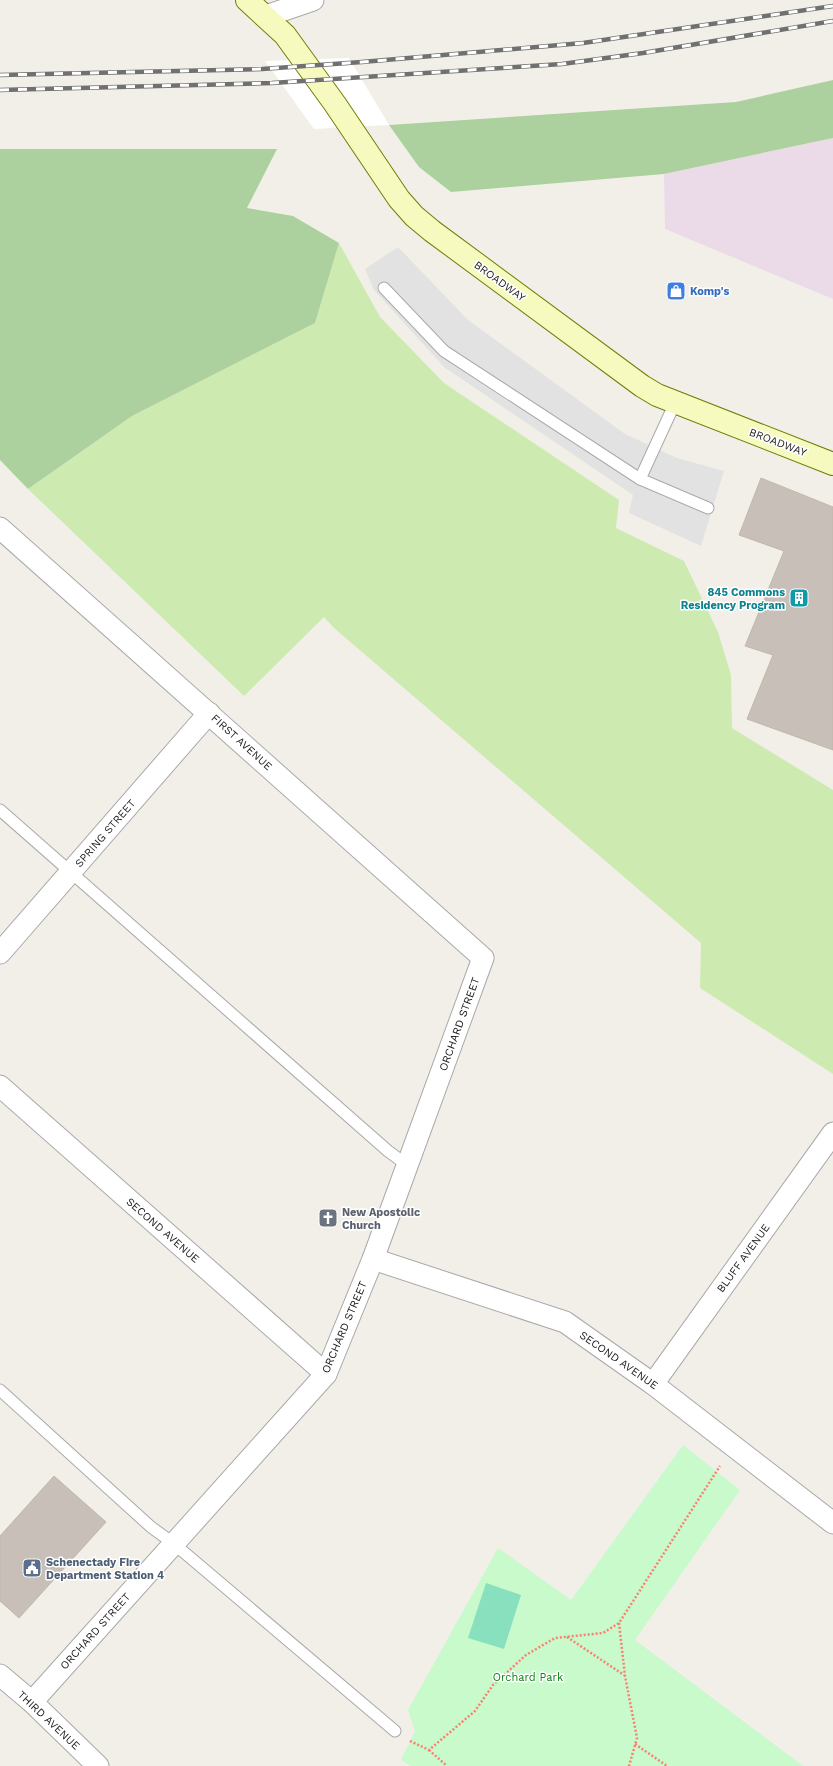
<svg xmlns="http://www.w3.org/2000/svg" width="833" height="1766" font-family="'Work Sans',sans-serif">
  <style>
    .industrial { fill: #ebdbe8 }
    .grass { fill: #cdebb0 }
    .forest { fill: #add19e }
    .park { fill: #c8facc }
    .pitch { fill: #88e0be }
    .parking { fill: #e2e2e2 }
    .pier { fill: #fff }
    .building { fill: #c7bfb8; stroke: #c4b6ab }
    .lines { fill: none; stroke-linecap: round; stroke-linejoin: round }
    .service-casing { stroke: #a9a9a9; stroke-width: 13 }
    .minor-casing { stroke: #a9a9a9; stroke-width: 23 }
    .secondary-casing { stroke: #707d05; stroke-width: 24 }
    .path { stroke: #fa8072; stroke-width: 2.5; stroke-dasharray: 2 2; stroke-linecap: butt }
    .service { stroke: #fff; stroke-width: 11 }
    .minor { stroke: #fff; stroke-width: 21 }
    .secondary { stroke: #f7fabf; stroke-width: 22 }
    .rail-casing { stroke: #707070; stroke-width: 4.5 }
    .rail { stroke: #fff; stroke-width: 3; stroke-dasharray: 9; stroke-linecap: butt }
    .labels { text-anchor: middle; stroke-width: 3; stroke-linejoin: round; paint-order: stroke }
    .street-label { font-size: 11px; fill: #222; stroke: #fff }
    .shop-label { font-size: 11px; font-weight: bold; fill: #366cbe; stroke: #fff; text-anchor: start }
    .culture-label { font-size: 11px; font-weight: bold; fill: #0d838f; stroke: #fff; text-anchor: end }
    .worship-label { font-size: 11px; font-weight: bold; fill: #5b616d; stroke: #fff; text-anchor: start }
    .service-label { font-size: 11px; font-weight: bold; fill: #4e5e75; stroke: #fff; text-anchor: start }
    .park-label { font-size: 11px; fill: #0c8416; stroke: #fff }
  </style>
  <rect width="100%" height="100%" fill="#f2efe9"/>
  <polygon class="industrial" points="833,138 833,299 665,229 664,174"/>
  <polygon class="grass" points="339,243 380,317 444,383 619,500 616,528 684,561 718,632 731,675 732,728 833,790 833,1074 700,988 701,943 334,628 324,617 244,696 28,489 132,416 315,323"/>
  <g class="forest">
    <polygon points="833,80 833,138 664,174 451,192 419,167 389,125 736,102"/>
    <polygon points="0,149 277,149 247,208 293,216 339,243 315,323 132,416 28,489 0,460"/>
  </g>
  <polygon class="park" points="683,1445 740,1490 635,1640 803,1766 411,1766 401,1760 415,1731 408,1710 498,1548 571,1600"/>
  <polygon class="pitch" points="486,1583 521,1595 504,1649 468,1638"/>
  <polygon class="parking" points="398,247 468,320 625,434 677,458 724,471 701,546 629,513 633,495 444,367 374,290 365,269"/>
  <polygon class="pier" points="349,58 389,125 314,129 265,61"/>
  <g class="building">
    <polygon points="761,478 833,507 833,750 747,719 773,655 745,646 784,551 739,535"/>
    <polygon points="54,1476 106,1522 19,1618 0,1601 0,1536"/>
  </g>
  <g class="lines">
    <defs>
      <g id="service">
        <polyline points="384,288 444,351 640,479"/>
        <polyline points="675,403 640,479 708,508"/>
        <polyline points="0,810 388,1151 407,1165"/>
        <polyline points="0,1390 151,1527 173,1543 395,1731"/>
      </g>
      <g id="minor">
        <polyline points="266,16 313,0"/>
        <polyline points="0,528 483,958 373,1259 326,1374 32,1702"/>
        <polyline points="0,953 209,713"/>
        <polyline points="0,1086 326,1374"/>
        <polyline points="373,1259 565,1322 653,1384 833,1523"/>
        <polyline points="653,1384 833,1133"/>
        <polyline points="0,1675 32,1702 98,1766"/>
      </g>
      <polyline id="secondary" points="247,0 285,35 335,104 399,199 414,216 432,231 642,386 657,395 833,464"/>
    </defs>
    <use href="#service" class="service-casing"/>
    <use href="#minor" class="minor-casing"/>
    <use href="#secondary" class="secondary-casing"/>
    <g class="path">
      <polyline points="619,1623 625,1676 637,1738 629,1766"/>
      <polyline points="567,1637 624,1675"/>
      <polyline points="410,1741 429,1750 475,1711 493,1685 526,1655 555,1638 603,1633 619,1623 720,1466"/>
      <polyline points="635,1744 667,1766"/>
      <polyline points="429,1750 447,1766"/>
    </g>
    <use href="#service" class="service"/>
    <use href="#minor" class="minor"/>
    <use href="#secondary" class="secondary"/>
    <defs>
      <g id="rail">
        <polyline points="0,75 262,69 362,62 583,43 833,6"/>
        <polyline points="0,90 272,83 562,64 643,53 833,21"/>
      </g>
    </defs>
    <use href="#rail" class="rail-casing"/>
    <use href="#rail" class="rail"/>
  </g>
  <defs>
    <symbol id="shop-square" viewBox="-11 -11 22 22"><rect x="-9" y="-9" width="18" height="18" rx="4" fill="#3f7fe0" stroke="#fff"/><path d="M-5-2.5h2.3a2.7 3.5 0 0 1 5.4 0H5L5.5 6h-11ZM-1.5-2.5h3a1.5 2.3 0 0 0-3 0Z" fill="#fff"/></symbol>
    <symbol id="building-square" viewBox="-11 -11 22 22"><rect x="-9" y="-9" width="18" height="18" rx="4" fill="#0f9aa8" stroke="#fff"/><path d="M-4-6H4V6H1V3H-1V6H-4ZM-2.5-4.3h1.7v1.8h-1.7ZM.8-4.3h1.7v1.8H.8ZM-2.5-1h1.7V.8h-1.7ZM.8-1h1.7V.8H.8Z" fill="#fff"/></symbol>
    <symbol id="church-square" viewBox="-11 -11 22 22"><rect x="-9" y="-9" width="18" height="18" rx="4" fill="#6b7280" stroke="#fff"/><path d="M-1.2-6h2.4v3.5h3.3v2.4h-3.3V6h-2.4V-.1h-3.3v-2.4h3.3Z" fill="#fff"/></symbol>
    <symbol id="civic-square" viewBox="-11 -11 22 22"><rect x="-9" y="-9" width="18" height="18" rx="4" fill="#5c6f8a" stroke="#fff"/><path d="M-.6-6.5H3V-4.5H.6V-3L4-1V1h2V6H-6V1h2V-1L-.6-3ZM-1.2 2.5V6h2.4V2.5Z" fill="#fff"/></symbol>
  </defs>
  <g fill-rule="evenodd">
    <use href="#shop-square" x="665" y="280" width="22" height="22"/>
    <use href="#building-square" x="788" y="587" width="22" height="22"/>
    <use href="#church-square" x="317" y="1207" width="22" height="22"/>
    <use href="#civic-square" x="21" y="1557" width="22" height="22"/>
  </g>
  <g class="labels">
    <g class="street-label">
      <text transform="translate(500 281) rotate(36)" y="4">BROADWAY</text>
      <text transform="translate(778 442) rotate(21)" y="4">BROADWAY</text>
      <text transform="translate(242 742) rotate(42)" y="4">FIRST AVENUE</text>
      <text transform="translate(105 833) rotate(-49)" y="4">SPRING STREET</text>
      <text transform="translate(459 1024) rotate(-70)" y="4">ORCHARD STREET</text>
      <text transform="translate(163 1230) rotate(41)" y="4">SECOND AVENUE</text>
      <text transform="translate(743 1258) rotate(-54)" y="4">BLUFF AVENUE</text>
      <text transform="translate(344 1327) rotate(-67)" y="4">ORCHARD STREET</text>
      <text transform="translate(619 1360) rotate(35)" y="4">SECOND AVENUE</text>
      <text transform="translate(95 1631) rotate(-48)" y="4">ORCHARD STREET</text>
      <text transform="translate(49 1720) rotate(43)" y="4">THIRD AVENUE</text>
    </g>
    <g class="shop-label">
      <text x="690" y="295">Komp's</text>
    </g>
    <g class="culture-label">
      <text x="785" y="596">845 Commons<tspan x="785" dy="13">Residency Program</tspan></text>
    </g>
    <g class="worship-label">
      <text x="342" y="1216">New Apostolic<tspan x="342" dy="13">Church</tspan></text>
    </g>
    <g class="service-label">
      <text x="46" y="1566">Schenectady Fire<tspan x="46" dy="13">Department Station 4</tspan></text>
    </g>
    <g class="park-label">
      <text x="528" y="1681">Orchard Park</text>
    </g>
  </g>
</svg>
